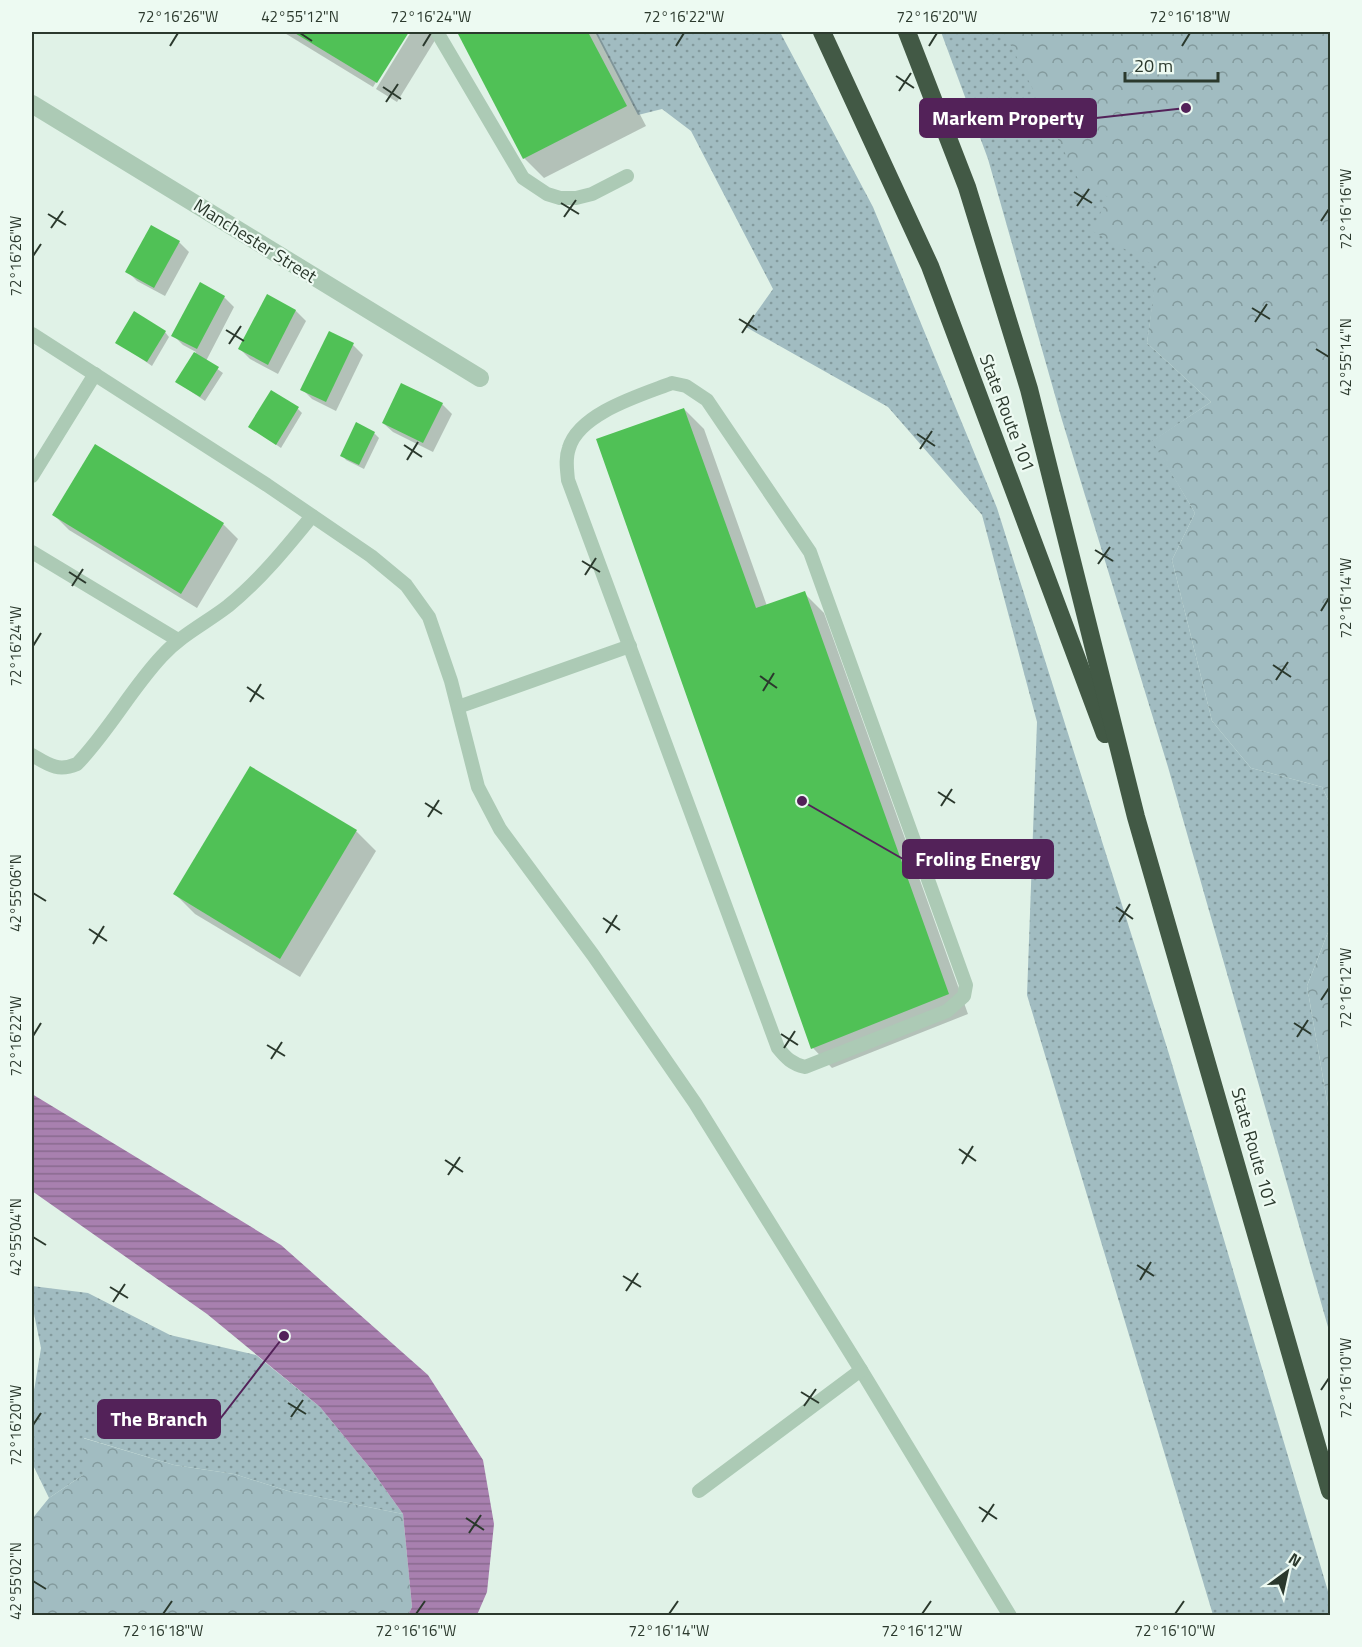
<svg xmlns="http://www.w3.org/2000/svg" width="1362" height="1647" font-family="'Titillium Web',sans-serif">
  <style>
    .grass { fill: url(#grass-dots) }
    .forest { fill: url(#forest-crowns) }
    .water { fill: url(#water-rules) }
    .shadow { fill: #0003 }
    .building { fill: #50c156 }
    .lines { fill: none; stroke-linecap: round; stroke-linejoin: round }
    .lane { stroke: #accab5; stroke-width: 14 }
    .street { stroke: #accab5; stroke-width: 18 }
    .highway { stroke: #425945; stroke-width: 18 }
    .ticks { fill: none; stroke: #2b392d; stroke-width: 2 }
    .labels { text-anchor: middle; stroke-width: 4.5; stroke-linejoin: round; paint-order: stroke }
    .street-label { font-size: 18px; fill: #2b392d; stroke: #edfaf2 }
    .leader { fill: none; stroke: #532259; stroke-width: 2 }
    .callout-dot { fill: #532259; stroke: #edfaf2; stroke-width: 2 }
    .callout { fill: #532259; stroke: #532259; stroke-width: 2 }
    .callout-label { font-size: 20px; text-anchor: middle; font-weight: bold; fill: #fff }
    .neatline { fill: none; stroke: #2b392d; stroke-width: 2 }
    .ticks-label { font-size: 15px; text-anchor: middle; fill: #2b392d }
  </style>
  <defs>
    <pattern id="grass-dots" width="8" height="8" patternUnits="userSpaceOnUse" patternTransform="scale(1.5)"><rect width="8" height="8" fill="#a1bcc1"/><path d="M2 2h.1M6 6h.1" fill="none" stroke="#839a9d" stroke-width="1.8" stroke-linecap="round"/></pattern>
    <pattern id="forest-crowns" width="20" height="18" patternUnits="userSpaceOnUse" patternTransform="scale(1.5)"><rect width="20" height="18" fill="#a1bcc1"/><path d="M2 6a3 3 0 1 1 6 0M12 15a3 3 0 1 1 6 0" fill="none" stroke="#839a9d"/></pattern>
    <pattern id="water-rules" width="6" height="5" patternUnits="userSpaceOnUse" patternTransform="scale(1.5)"><rect width="6" height="5" fill="#a880af"/><path d="M0 2.5h6" fill="none" stroke="#896a8f"/></pattern>
  </defs>
  <rect width="100%" height="100%" fill="#e0f2e7"/>
  <g class="grass">
    <polygon points="595,32 780,32 873,207 997,508 1169,1054 1330,1598 1330,1615 1213,1615 1027,995 1037,722 982,515 888,407 746,327 773,289 691,131 662,109 638,115"/>
    <polygon points="941,32 1062,32 1158,267 1147,343 1211,402 1153,441 1195,513 1172,560 1212,721 1251,768 1322,787 1330,804 1330,927 1307,986 1330,1118 1330,1334 1168,767 1062,420 988,159"/>
    <polygon points="32,1286 88,1293 170,1335 256,1355 320,1407 370,1468 403,1514 288,1491 234,1474 174,1465 84,1438 83,1475 49,1498 32,1463 32,1403 41,1348 32,1304"/>
  </g>
  <g class="forest">
    <polygon points="1004,32 1330,32 1330,804 1322,787 1251,768 1212,721 1172,560 1195,513 1152,441 1211,402 1147,343 1157,267 1092,231 1108,197 1081,185"/>
    <polygon points="1330,927 1330,1118 1307,986"/>
    <polygon points="83,1438 174,1465 234,1474 288,1491 403,1514 412,1607 408,1615 32,1616 32,1519 49,1498 83,1475"/>
  </g>
  <polygon class="water" points="32,1094 281,1245 428,1375 483,1460 494,1524 487,1592 477,1615 408,1615 412,1607 403,1514 370,1468 320,1407 207,1314 32,1191"/>
  <g class="shadow">
    <polygon points="283,32 407,32 373,87"/>
    <polygon points="411,32 432,32 437,37 397,102 376,89"/>
    <polygon points="458,32 597,32 646,126 544,178 524,158"/>
    <polygon points="179,242 189,252 165,296 137,281 127,271"/>
    <polygon points="201,284 224,297 234,307 206,361 223,373 205,401 177,382 196,352 183,345 173,335"/>
    <polygon points="268,296 296,311 306,321 278,374 250,359 240,349"/>
    <polygon points="165,332 169,337 152,366 117,342"/>
    <polygon points="353,345 363,355 336,411 312,399 302,389"/>
    <polygon points="442,404 452,414 433,452 393,432 383,423"/>
    <polygon points="298,409 302,413 281,448 250,427"/>
    <polygon points="684,409 704,429 767,606 804,593 824,613 968,1014 832,1068 813,1048"/>
    <polygon points="374,433 379,438 364,469 346,460 342,455"/>
    <polygon points="54,515 223,524 238,539 197,608 69,530"/>
    <polygon points="356,831 376,851 300,977 195,914 175,894"/>
  </g>
  <g class="building">
    <polygon points="293,32 409,32 377,83"/>
    <polygon points="457,32 588,32 627,106 523,159"/>
    <polygon points="151,225 180,241 154,288 125,272"/>
    <polygon points="200,282 225,296 197,349 171,336"/>
    <polygon points="267,294 296,310 268,365 238,349"/>
    <polygon points="134,311 166,331 147,362 115,343"/>
    <polygon points="329,331 354,343 326,402 300,390"/>
    <polygon points="194,352 219,367 200,397 175,382"/>
    <polygon points="401,383 443,403 423,443 382,423"/>
    <polygon points="271,390 299,407 276,445 248,427"/>
    <polygon points="684,408 756,608 805,591 949,994 811,1049 596,439"/>
    <polygon points="356,422 375,432 359,465 340,456"/>
    <polygon points="95,444 224,523 181,594 52,515"/>
    <polygon points="250,766 357,830 280,959 173,894"/>
  </g>
  <g class="lines">
    <g class="lane">
      <polyline points="437,32 523,178 547,194 560,198 576,198 592,194 627,176"/>
      <polyline points="32,334 267,485 371,556 406,585 429,617 451,681 478,787 500,829 593,955 695,1103 861,1370 1010,1616"/>
      <path d="M 672,383 L 686,386 L 707,400 L 810,552 L 966,985 L 964,996 L 947,1011 L 805,1067 C 792,1064 786,1058 778,1048 L 568,480 C 567,469 565,459 569,448 C 579,413 641,395 672,383 Z"/>
      <polyline points="32,476 95,374"/>
      <polyline points="32,552 178,640"/>
      <polyline points="458,707 630,646"/>
      <path d="M 32,755 C 49,765 58,772 77,764 C 109,731 131,689 162,656 C 181,635 206,623 228,606 C 260,580 286,548 312,516"/>
      <polyline points="699,1491 861,1370"/>
    </g>
    <polyline class="street" points="32,104 480,378"/>
    <g class="highway">
      <polyline points="822,32 930,266 1105,734"/>
      <polyline points="907,32 967,187 1029,389 1136,817 1330,1491"/>
    </g>
  </g>
  <path class="ticks" d="M 300,33 L 312,41M 170,46 L 178,33M 423,46 L 431,33M 676,46 L 684,33M 929,46 L 937,33M 1182,46 L 1190,33M 896,76 L 914,88M 383,87 L 401,99M 899,91 L 911,73M 386,102 L 398,84M 1074,192 L 1092,203M 561,203 L 579,214M 1077,206 L 1089,189M 48,214 L 66,225M 564,217 L 576,200M 1321,221 L 1329,209M 51,228 L 63,211M 33,256 L 41,244M 1252,308 L 1270,319M 739,319 L 757,330M 1255,322 L 1267,304M 226,330 L 244,341M 742,333 L 754,315M 229,344 L 241,326M 1316,349 L 1329,357M 917,434 L 935,446M 404,445 L 422,457M 920,449 L 932,431M 407,460 L 418,442M 1095,550 L 1113,561M 582,561 L 600,572M 1098,564 L 1110,547M 69,572 L 86,583M 585,575 L 596,558M 72,586 L 83,569M 1321,611 L 1329,598M 33,646 L 41,633M 1273,665 L 1291,677M 760,676 L 777,688M 1276,680 L 1288,662M 247,687 L 264,699M 763,691 L 774,673M 250,702 L 261,684M 938,792 L 955,803M 425,803 L 442,814M 941,806 L 952,789M 428,817 L 439,800M 33,893 L 46,901M 1116,907 L 1133,919M 603,918 L 620,930M 1119,922 L 1130,904M 89,929 L 107,941M 606,933 L 617,915M 93,944 L 104,926M 1321,1000 L 1329,988M 1294,1023 L 1311,1034M 781,1034 L 798,1045M 33,1036 L 41,1023M 1297,1037 L 1308,1020M 267,1045 L 285,1056M 784,1048 L 795,1031M 271,1059 L 282,1042M 959,1149 L 976,1161M 445,1160 L 463,1172M 962,1164 L 973,1146M 448,1175 L 460,1157M 33,1237 L 46,1245M 1137,1265 L 1154,1276M 623,1276 L 641,1287M 1140,1280 L 1151,1262M 110,1287 L 128,1298M 626,1291 L 638,1273M 113,1302 L 125,1284M 1321,1390 L 1329,1378M 801,1392 L 819,1403M 288,1403 L 306,1414M 804,1406 L 816,1389M 291,1417 L 303,1400M 33,1425 L 41,1413M 979,1507 L 997,1519M 466,1518 L 484,1530M 982,1522 L 994,1504M 469,1533 L 481,1515M 33,1581 L 46,1589M 163,1614 L 172,1601M 416,1614 L 425,1601M 669,1614 L 678,1601M 922,1614 L 931,1601M 1175,1614 L 1184,1601"/>
  <g class="labels">
    <g class="street-label">
      <text transform="translate(255 241) rotate(32)" y="6">Manchester Street</text>
      <text transform="translate(1007 413) rotate(69)" y="6">State Route 101</text>
      <text transform="translate(1254 1148) rotate(74)" y="6">State Route 101</text>
    </g>
  </g>
  <path class="leader" d="M1186 108L1096 118M802 801L903 859M284 1336L220 1419"/>
  <g class="callout-dot">
    <circle cx="1186" cy="108" r="6"/>
    <circle cx="802" cy="801" r="6"/>
    <circle cx="284" cy="1336" r="6"/>
  </g>
  <g class="callout">
    <rect x="920" y="99" width="176" height="38" rx="6"/>
    <rect x="903" y="840" width="150" height="38" rx="6"/>
    <rect x="98" y="1400" width="122" height="38" rx="6"/>
  </g>
  <g class="callout-label">
    <text x="1008" y="125">Markem Property</text>
    <text x="978" y="866">Froling Energy</text>
    <text x="159" y="1426">The Branch</text>
  </g>
  <rect width="1362" height="1647" fill="none" stroke="#edfaf2" stroke-width="66"/>
  <g transform="translate(1287 1572) rotate(33)" stroke="#edfaf2" stroke-width="4.5" paint-order="stroke">
  <path d="M0-4.5L10 22L0 15L-10 22Z" fill="#2b392d"/>
  <text y="-9" font-size="16" font-weight="bold" text-anchor="middle" fill="#2b392d">N</text>
  </g>
  <path d="M1125 72v9h93v-9" fill="none" stroke="#2b392d" stroke-width="3"/>
  <text x="1134" y="72" font-size="18" fill="#2b392d" stroke="#edfaf2" stroke-width="4.5" paint-order="stroke">20 m</text>
  <rect x="33" y="33" width="1296" height="1581" class="neatline"/>
  <g class="ticks-label">
    <text x="178" y="22">72°16'26"W</text>
    <text x="300" y="22">42°55'12"N</text>
    <text x="431" y="22">72°16'24"W</text>
    <text x="684" y="22">72°16'22"W</text>
    <text x="937" y="22">72°16'20"W</text>
    <text x="1190" y="22">72°16'18"W</text>
    <text transform="translate(1346 209) rotate(-90)" y="5">72°16'16"W</text>
    <text transform="translate(16 256) rotate(-90)" y="5">72°16'26"W</text>
    <text transform="translate(1346 357) rotate(-90)" y="5">42°55'14"N</text>
    <text transform="translate(1346 598) rotate(-90)" y="5">72°16'14"W</text>
    <text transform="translate(16 646) rotate(-90)" y="5">72°16'24"W</text>
    <text transform="translate(16 893) rotate(-90)" y="5">42°55'06"N</text>
    <text transform="translate(1346 988) rotate(-90)" y="5">72°16'12"W</text>
    <text transform="translate(16 1036) rotate(-90)" y="5">72°16'22"W</text>
    <text transform="translate(16 1237) rotate(-90)" y="5">42°55'04"N</text>
    <text transform="translate(1346 1378) rotate(-90)" y="5">72°16'10"W</text>
    <text transform="translate(16 1425) rotate(-90)" y="5">72°16'20"W</text>
    <text transform="translate(16 1581) rotate(-90)" y="5">42°55'02"N</text>
    <text x="163" y="1636">72°16'18"W</text>
    <text x="416" y="1636">72°16'16"W</text>
    <text x="669" y="1636">72°16'14"W</text>
    <text x="922" y="1636">72°16'12"W</text>
    <text x="1175" y="1636">72°16'10"W</text>
  </g>
</svg>
